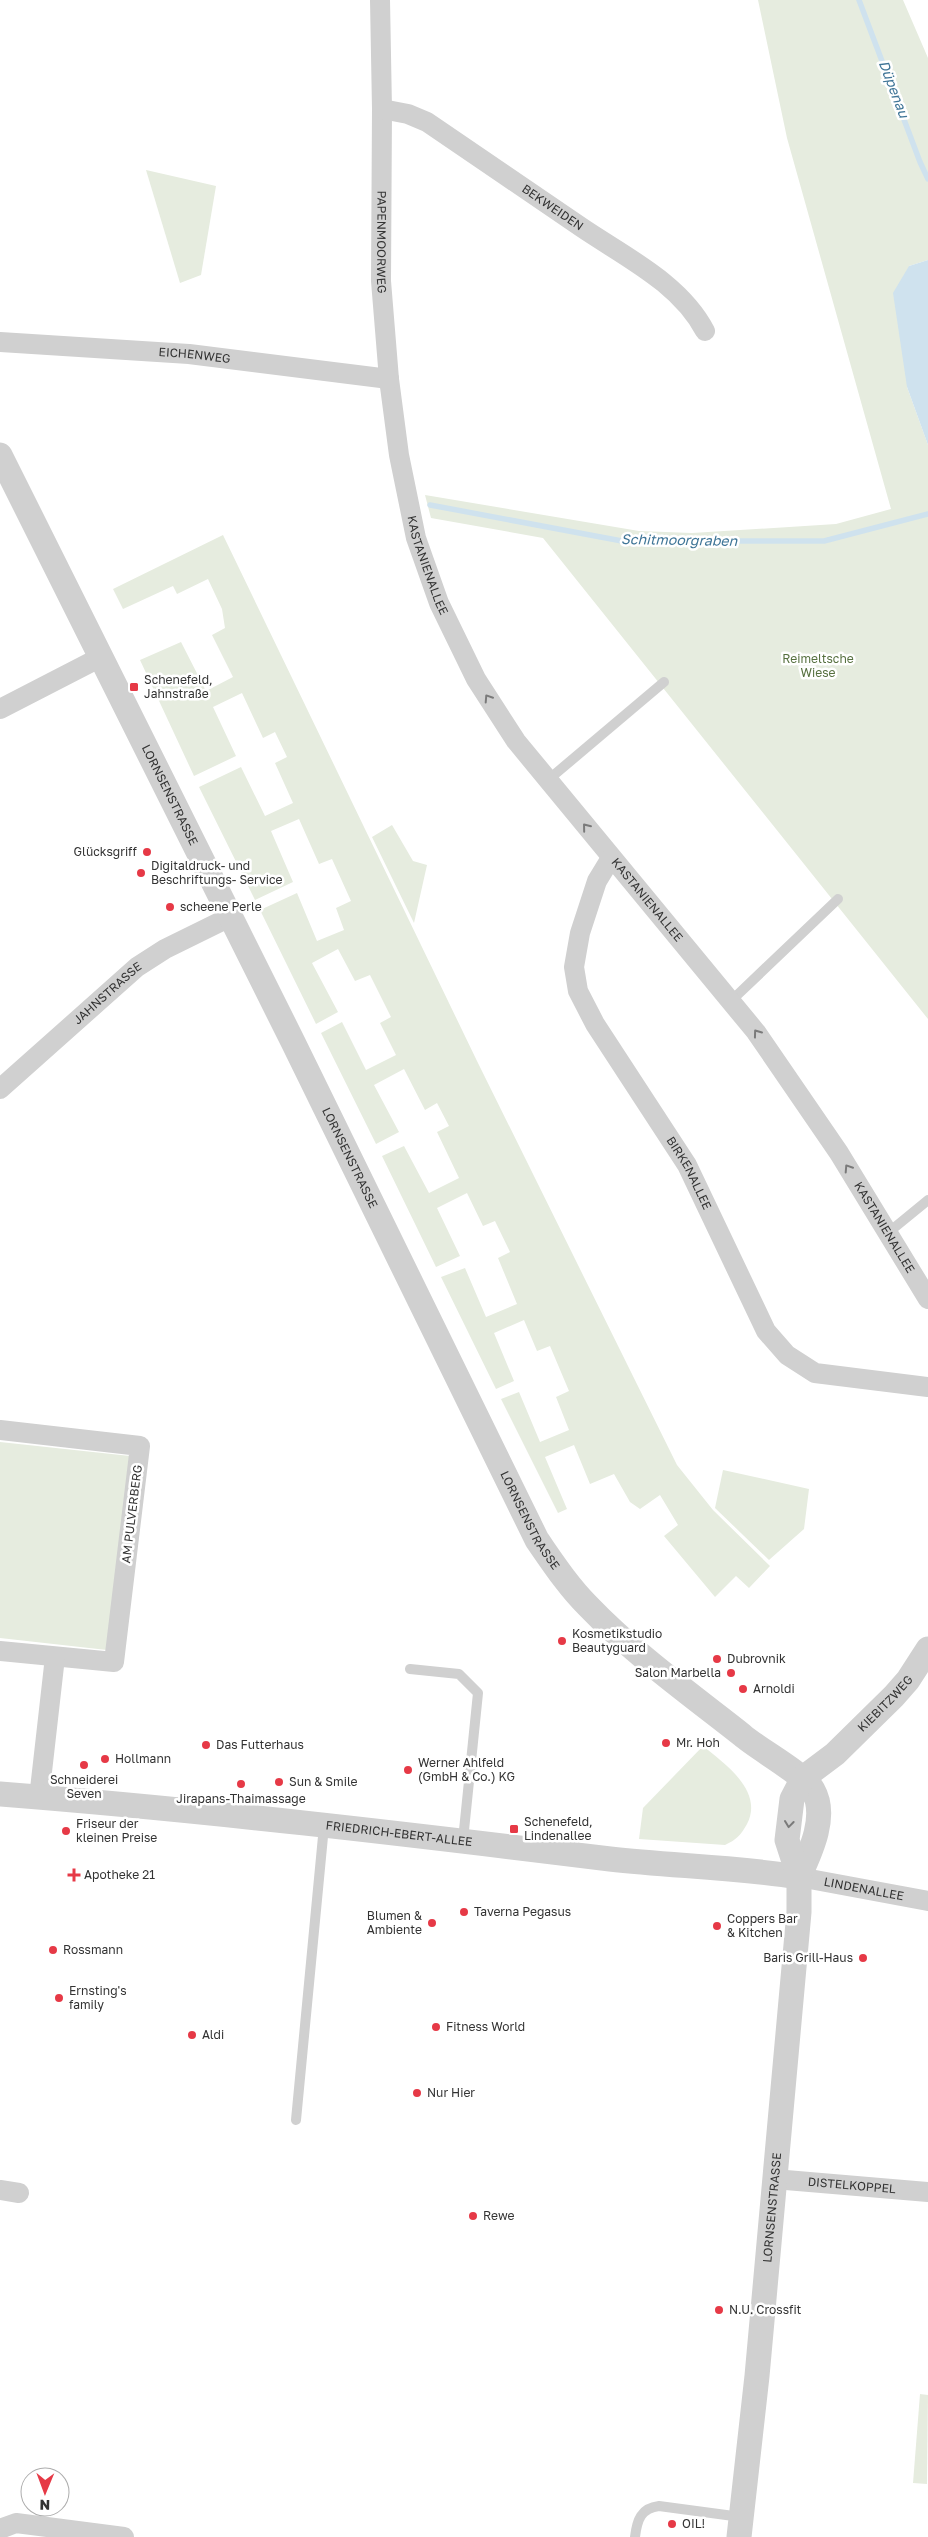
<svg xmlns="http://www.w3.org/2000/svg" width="928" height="2537" font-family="'Golos Text',sans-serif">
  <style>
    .green { fill: #e6ecdf }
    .water { fill: #cfe2ee }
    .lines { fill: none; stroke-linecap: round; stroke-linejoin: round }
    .stream { stroke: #cfe2ee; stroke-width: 5.5 }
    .service { stroke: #d0d0d0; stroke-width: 10 }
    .minor { stroke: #d0d0d0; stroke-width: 20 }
    .tertiary { stroke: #d0d0d0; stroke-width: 25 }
    .oneway { stroke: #7a7a7a }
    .poi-dot { fill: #e63946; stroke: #fff; stroke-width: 2 }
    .labels { text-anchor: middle; stroke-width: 5; stroke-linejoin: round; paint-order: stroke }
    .street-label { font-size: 12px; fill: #333; stroke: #fff }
    .park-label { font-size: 12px; fill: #56703f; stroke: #fff }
    .poi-label { font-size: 12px; fill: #333; stroke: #fff; text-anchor: start }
    .water-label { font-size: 14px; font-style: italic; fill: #3f7597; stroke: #fff }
  </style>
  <rect width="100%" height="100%" fill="#fff"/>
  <g class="green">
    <polygon points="758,0 903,0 928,58 928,260 909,266 907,387 928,445 928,1019 543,538 431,518 425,495 639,531 692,533 836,524 891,509 787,138"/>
    <polygon points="146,170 216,186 201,275 180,283"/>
    <polygon points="223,535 477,1061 677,1465 713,1510 770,1566 749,1588 736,1576 715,1597 664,1536 678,1525 660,1495 640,1509 630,1502 614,1474 590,1484 574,1445 545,1457 567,1509 558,1513 501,1399 519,1392 540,1442 569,1430 556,1397 569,1391 550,1346 537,1351 524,1320 494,1333 514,1381 496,1389 441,1277 465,1268 486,1317 517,1304 498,1258 510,1252 495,1221 483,1226 467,1193 437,1208 460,1256 436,1267 382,1156 404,1146 429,1193 459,1178 437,1132 449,1126 437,1103 425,1110 404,1069 374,1085 399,1132 376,1144 321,1033 342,1022 366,1070 396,1055 380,1023 391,1017 370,975 355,981 338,949 312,963 338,1012 316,1024 260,910 297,893 317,941 344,930 336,908 351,901 332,859 319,864 299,819 271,831 293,882 255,900 199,787 241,767 265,816 293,803 275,763 287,757 275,732 263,738 242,693 213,707 236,756 194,776 140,660 181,642 206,691 233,677 212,635 225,628 222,609 208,579 177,594 173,586 123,609 113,589"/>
    <polygon points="392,825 413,861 427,865 414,923 372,837"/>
    <polygon points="0,1442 130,1456 107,1650 0,1638"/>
    <polygon points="723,1470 809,1489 804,1529 769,1560 715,1508"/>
    <path d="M 703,1746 C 725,1764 764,1791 747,1824 C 741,1835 736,1840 725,1845 L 639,1839 L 643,1808 Z"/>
    <polygon points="920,2394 928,2395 927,2484 913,2483"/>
  </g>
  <polygon class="water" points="928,260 928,445 907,387 893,293 909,266"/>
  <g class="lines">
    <g class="stream">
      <polyline points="859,0 920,162 928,179"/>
      <polyline points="430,505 622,541 824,541 928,514"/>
    </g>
    <g class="service">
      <polyline points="548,780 664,682"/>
      <polyline points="732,1000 838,899"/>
      <polyline points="889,1232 928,1200"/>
      <polyline points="410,1669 459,1674 478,1693 463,1840"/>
      <polyline points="296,2120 324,1826"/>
      <path d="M 635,2537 C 637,2520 641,2508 659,2506 L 741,2517"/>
    </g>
    <g class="minor">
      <path id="s1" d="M 380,0 L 382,109 L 381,281 L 389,379 L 399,455 L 416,538 L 439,603 L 476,679 L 516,741 L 756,1032 L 839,1153 L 928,1299"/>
      <path id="s2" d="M 382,109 L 408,114 L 427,122 C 478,157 530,192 581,227 C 625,257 680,283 705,331"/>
      <path id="s3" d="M 0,342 L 189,354 L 389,379"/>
      <polyline points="0,709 101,657"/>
      <path id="s4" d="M 611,858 L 597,881 L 580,933 L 574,967 L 578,991 L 595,1024 L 687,1165 L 766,1331 L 787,1355 L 815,1373 L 928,1387"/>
      <path id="s5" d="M 0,1089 L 137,967 L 165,949 L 230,917"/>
      <polyline points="0,1430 140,1446 114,1662 0,1651"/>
      <polyline points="39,1798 55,1657"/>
      <path id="s6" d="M 799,1877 L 928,1901"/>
      <path id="s7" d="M 774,2179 L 928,2192"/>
      <polyline points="0,2190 19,2193"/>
      <polyline points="0,2529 16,2523 124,2537"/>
    </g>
    <g class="tertiary">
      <path id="s8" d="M 0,455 L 293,1042 L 537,1540 C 553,1563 568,1586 588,1606 C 634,1654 690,1694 742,1735 C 759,1750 803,1773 813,1790 C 828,1816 810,1853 799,1877"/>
      <path id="s9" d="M 0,1794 C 204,1810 407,1834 610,1859 C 673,1866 736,1867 799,1877"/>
      <path id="s10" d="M 739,2537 L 757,2376 L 799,1912 L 799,1877 L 787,1840 L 792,1799 L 803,1778 L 835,1754 L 894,1696 L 908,1680 L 928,1649"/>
    </g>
  </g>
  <defs><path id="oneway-chevron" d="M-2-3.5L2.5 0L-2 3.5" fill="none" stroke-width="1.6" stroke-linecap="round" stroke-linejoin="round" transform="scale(1.25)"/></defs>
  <g class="oneway">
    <use href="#oneway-chevron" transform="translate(488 698) rotate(-123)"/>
    <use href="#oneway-chevron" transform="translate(586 827) rotate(-129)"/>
    <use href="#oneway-chevron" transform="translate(757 1033) rotate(-126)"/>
    <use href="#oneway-chevron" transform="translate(848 1168) rotate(-123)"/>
    <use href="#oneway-chevron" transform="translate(789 1824) rotate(97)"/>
  </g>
  <g class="poi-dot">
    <rect x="129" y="682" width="10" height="10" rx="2.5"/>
    <circle cx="147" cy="852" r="5"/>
    <circle cx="141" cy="873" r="5"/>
    <circle cx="170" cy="907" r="5"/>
    <circle cx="562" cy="1641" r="5"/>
    <circle cx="717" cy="1659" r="5"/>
    <circle cx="731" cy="1673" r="5"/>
    <circle cx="743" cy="1689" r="5"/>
    <circle cx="666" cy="1743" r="5"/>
    <circle cx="206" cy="1745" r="5"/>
    <circle cx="105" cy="1759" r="5"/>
    <circle cx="84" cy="1765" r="5"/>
    <circle cx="408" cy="1770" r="5"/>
    <circle cx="279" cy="1782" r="5"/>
    <circle cx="241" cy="1784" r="5"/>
    <rect x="509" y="1824" width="10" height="10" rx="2.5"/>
    <circle cx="66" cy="1831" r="5"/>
    <path d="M71.5 1867.5h5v5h5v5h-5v5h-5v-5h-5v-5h5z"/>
    <circle cx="464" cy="1912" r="5"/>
    <circle cx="432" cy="1923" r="5"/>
    <circle cx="717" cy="1926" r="5"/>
    <circle cx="53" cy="1950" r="5"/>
    <circle cx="863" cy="1958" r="5"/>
    <circle cx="59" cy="1998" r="5"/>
    <circle cx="436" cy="2027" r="5"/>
    <circle cx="192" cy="2035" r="5"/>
    <circle cx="417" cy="2093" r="5"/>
    <circle cx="473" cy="2216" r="5"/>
    <circle cx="719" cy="2310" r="5"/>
    <circle cx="672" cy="2524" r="5"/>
  </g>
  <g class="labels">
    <g class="street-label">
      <text dy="4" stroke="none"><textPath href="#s2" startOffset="199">BEKWEIDEN</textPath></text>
      <text dy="4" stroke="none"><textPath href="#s1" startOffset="242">PAPENMOORWEG</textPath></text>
      <text dy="4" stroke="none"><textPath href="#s3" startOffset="195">EICHENWEG</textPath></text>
      <text dy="4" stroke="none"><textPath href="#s1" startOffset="570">KASTANIENALLEE</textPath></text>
      <text dy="4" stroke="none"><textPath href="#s8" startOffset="380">LORNSENSTRASSE</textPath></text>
      <text dy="4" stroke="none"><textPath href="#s1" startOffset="974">KASTANIENALLEE</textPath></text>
      <text dy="4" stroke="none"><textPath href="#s5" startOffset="144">JAHNSTRASSE</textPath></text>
      <text dy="4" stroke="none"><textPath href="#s8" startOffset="785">LORNSENSTRASSE</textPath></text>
      <text dy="4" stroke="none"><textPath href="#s4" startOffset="354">BIRKENALLEE</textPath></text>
      <text dy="4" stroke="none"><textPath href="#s1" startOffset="1379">KASTANIENALLEE</textPath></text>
      <text transform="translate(132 1514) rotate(-83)" y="4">AM PULVERBERG</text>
      <text dy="4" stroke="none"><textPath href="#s8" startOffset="1190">LORNSENSTRASSE</textPath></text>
      <text dy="4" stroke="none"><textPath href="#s10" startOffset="878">KIEBITZWEG</textPath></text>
      <text dy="4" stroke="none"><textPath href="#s9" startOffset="401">FRIEDRICH-EBERT-ALLEE</textPath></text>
      <text dy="4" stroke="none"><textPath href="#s6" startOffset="66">LINDENALLEE</textPath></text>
      <text dy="4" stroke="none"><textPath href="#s7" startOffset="78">DISTELKOPPEL</textPath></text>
      <text dy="4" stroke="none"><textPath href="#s10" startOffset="331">LORNSENSTRASSE</textPath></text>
    </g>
    <g class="park-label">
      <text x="818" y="663">Reimeltsche<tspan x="818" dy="14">Wiese</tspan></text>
    </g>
    <g class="poi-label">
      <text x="144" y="684">Schenefeld,<tspan x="144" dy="14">Jahnstraße</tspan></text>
      <text x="137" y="856" text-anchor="end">Glücksgriff</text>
      <text x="151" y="870">Digitaldruck- und<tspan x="151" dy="14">Beschriftungs- Service</tspan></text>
      <text x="180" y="911">scheene Perle</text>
      <text x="572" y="1638">Kosmetikstudio<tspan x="572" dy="14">Beautyguard</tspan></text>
      <text x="727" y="1663">Dubrovnik</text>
      <text x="721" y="1677" text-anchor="end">Salon Marbella</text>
      <text x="753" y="1693">Arnoldi</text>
      <text x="676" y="1747">Mr. Hoh</text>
      <text x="216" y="1749">Das Futterhaus</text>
      <text x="115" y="1763">Hollmann</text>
      <text x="418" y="1767">Werner Ahlfeld<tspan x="418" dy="14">(GmbH &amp; Co.) KG</tspan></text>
      <text x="84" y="1784" text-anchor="middle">Schneiderei<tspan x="84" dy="14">Seven</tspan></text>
      <text x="289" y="1786">Sun &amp; Smile</text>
      <text x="241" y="1803" text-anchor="middle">Jirapans-Thaimassage</text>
      <text x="524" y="1826">Schenefeld,<tspan x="524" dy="14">Lindenallee</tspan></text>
      <text x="76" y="1828">Friseur der<tspan x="76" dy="14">kleinen Preise</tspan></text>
      <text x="84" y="1879">Apotheke 21</text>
      <text x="474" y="1916">Taverna Pegasus</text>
      <text x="422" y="1920" text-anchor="end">Blumen &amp;<tspan x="422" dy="14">Ambiente</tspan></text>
      <text x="727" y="1923">Coppers Bar<tspan x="727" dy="14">&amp; Kitchen</tspan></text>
      <text x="63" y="1954">Rossmann</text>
      <text x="853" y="1962" text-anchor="end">Baris Grill-Haus</text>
      <text x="69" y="1995">Ernsting's<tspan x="69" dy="14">family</tspan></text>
      <text x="446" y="2031">Fitness World</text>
      <text x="202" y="2039">Aldi</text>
      <text x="427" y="2097">Nur Hier</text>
      <text x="483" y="2220">Rewe</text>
      <text x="729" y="2314">N.U. Crossfit</text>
      <text x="682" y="2528">OIL!</text>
    </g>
    <g class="water-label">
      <text transform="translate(894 89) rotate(69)" y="5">Düpenau</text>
      <text transform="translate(679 540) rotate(1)" y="5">Schitmoorgraben</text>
    </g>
  </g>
  <g transform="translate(45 2492) rotate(181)"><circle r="24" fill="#ffffff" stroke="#adadad"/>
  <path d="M0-4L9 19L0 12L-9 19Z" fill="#e63946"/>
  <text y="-8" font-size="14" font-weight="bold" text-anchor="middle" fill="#333333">N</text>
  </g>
</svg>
